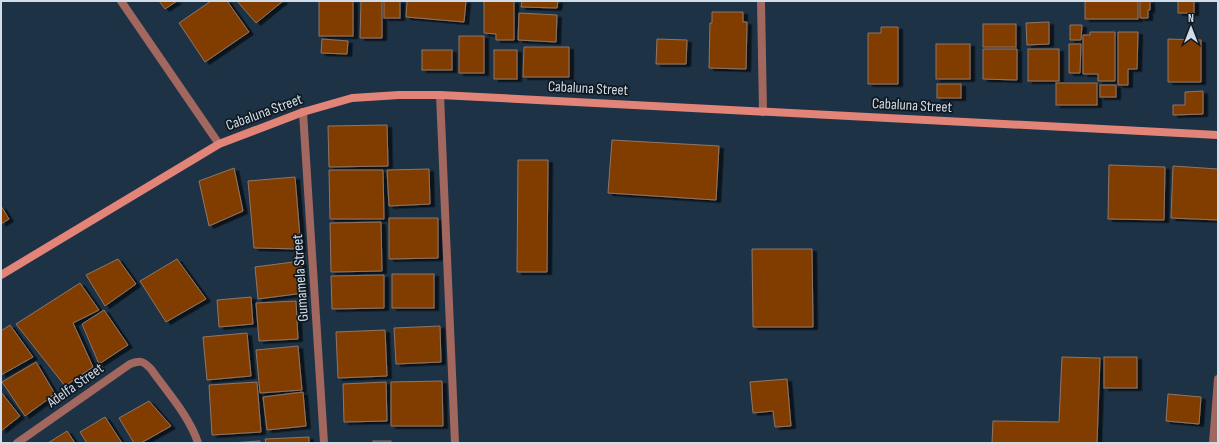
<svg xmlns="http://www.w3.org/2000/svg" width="1219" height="444" font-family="'Sofia Sans Condensed',sans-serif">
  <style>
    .building { fill: #813e02; stroke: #907565; filter: url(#shadow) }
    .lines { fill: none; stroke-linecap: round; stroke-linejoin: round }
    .street { stroke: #a2675f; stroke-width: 8 }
    .secondary { stroke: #e28478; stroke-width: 8 }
    .labels { text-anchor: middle; stroke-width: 3.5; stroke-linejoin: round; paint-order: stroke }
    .street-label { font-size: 15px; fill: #d1dde9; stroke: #101921 }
  </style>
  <defs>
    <filter id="shadow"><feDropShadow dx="4.5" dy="2.5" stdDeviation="0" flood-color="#0009"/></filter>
  </defs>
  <rect width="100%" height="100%" fill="#1d3244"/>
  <g class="building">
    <polygon points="159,1 177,1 165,9"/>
    <polygon points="211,1 227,1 249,32 205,62 179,23"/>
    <polygon points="237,1 283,1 256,23"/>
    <rect x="319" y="1" width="34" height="35"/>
    <polygon points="361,1 382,1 382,38 360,38"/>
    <rect x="384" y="1" width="16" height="17"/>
    <polygon points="407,1 466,1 464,22 406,17"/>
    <polygon points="484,1 514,1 514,40 496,40 496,34 484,33"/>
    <polygon points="522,1 558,1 557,8 521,7"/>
    <rect x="1085" y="1" width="53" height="18"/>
    <polygon points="1140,1 1150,1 1150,10 1148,10 1148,18 1140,18"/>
    <rect x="1178" y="1" width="16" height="12"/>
    <polygon points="712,12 743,12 743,22 747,22 746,69 709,68 710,23 712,23"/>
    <polygon points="519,13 557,15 556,42 518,40"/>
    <polygon points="1049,22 1049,44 1027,45 1026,23"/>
    <rect x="983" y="24" width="33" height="23"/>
    <polygon points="1070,25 1082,25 1081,40 1070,40"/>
    <polygon points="881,27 898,27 898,84 868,84 868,33 881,33"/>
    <polygon points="1090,32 1115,32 1115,81 1098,81 1098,74 1083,74 1083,35 1090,35"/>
    <polygon points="1118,32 1138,32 1137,69 1128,69 1128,85 1118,85"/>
    <rect x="459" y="36" width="25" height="37"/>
    <polygon points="322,39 348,41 347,54 321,53"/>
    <polygon points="657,39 687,40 686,64 656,64"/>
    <polygon points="1168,39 1201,40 1201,82 1168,82"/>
    <rect x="936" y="44" width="34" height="35"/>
    <polygon points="1069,44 1081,44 1080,73 1069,73"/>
    <polygon points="524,47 569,47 569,77 523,77"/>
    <polygon points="983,49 1017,49 1017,80 983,79"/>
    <rect x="1028" y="49" width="31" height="32"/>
    <rect x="422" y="50" width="30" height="20"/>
    <rect x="494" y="50" width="23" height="29"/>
    <rect x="1056" y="83" width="41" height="22"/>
    <rect x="937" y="84" width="24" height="14"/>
    <rect x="1100" y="85" width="16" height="12"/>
    <polygon points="1203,91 1203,114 1173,115 1173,105 1185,105 1185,92"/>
    <polygon points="387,125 388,166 329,167 328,126"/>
    <polygon points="612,140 719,146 716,200 608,193"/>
    <polygon points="518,160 548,160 547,272 517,272"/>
    <polygon points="1109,165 1165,167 1164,220 1108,219"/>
    <polygon points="1173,166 1218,169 1218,220 1171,218"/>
    <polygon points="234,168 243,211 209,226 199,181"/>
    <polygon points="429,169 430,204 389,206 387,170"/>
    <polygon points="329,170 383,170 384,219 330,219"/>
    <polygon points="295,177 301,249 254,248 248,181"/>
    <polygon points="1,206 9,219 1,224"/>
    <polygon points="389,218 438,218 438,258 389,259"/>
    <polygon points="381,222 382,271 331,272 330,223"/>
    <polygon points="752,249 812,249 813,327 753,327"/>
    <polygon points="118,259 136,284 105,306 86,275"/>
    <polygon points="177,259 206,299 166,322 140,281"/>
    <polygon points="301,261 304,293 258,299 255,267"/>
    <rect x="392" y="274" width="42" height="34"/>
    <polygon points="384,275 384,308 332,309 331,276"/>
    <polygon points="80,283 99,310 73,323 93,367 65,386 16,324"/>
    <polygon points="251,297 253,324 219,327 217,300"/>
    <polygon points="296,301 298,339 259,341 256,303"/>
    <polygon points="104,310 128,345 99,364 82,324"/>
    <polygon points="10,325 33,357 1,375 1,331"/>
    <polygon points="440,326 441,362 396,364 394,328"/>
    <polygon points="385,330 387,376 338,378 336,332"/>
    <polygon points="247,333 251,376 207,380 203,337"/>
    <polygon points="298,346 302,390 260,393 256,350"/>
    <polygon points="1062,357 1100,358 1097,443 992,443 993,421 1059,422"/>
    <rect x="1104" y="357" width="33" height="31"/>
    <polygon points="36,362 55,394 25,416 2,382"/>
    <polygon points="787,379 791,426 775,427 773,411 753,413 750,382"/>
    <polygon points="442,381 443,426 391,426 391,382"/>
    <polygon points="257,382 261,432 212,435 209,385"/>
    <polygon points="386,382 387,421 344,422 343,384"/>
    <polygon points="1,392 20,416 1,431"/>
    <polygon points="303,392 306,426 267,430 263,397"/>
    <polygon points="1168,394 1201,397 1199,424 1166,421"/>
    <polygon points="149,401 171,426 141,443 134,443 119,418"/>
    <polygon points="105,417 122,443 87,443 80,432"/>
    <polygon points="67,431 75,443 48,443"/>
    <polygon points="309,437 309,443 266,443 265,439"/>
    <polygon points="260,441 260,443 230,443"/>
    <rect x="373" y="441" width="18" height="2"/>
  </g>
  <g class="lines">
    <g class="street">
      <polyline points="121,1 219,144"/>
      <polyline points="761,1 763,112"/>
      <polyline points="440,95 455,443"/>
      <polyline points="303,112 324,443"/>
      <path d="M 17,443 L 130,364 C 141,360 143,361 151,369 C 167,392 190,417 198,443"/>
      <polyline points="1213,443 1218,379"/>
    </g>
    <polyline class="secondary" points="1,275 219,144 303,112 352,98 399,95 440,95 1218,135"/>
  </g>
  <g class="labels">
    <g class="street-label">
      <text transform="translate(588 88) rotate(3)" y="5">Cabaluna Street</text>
      <text transform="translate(912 105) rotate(3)" y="5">Cabaluna Street</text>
      <text transform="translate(264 112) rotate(-20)" y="5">Cabaluna Street</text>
      <text transform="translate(300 278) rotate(-94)" y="5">Gumamela Street</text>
      <text transform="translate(75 385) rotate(-35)" y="5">Adelfa Street</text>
    </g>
  </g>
  <rect width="1219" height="444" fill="none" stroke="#d1dde9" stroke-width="4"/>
  <g transform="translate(1191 28)" stroke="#101921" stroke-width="3" paint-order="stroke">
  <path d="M0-3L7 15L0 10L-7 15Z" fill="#d1dde9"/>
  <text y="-6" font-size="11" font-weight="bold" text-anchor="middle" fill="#d1dde9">N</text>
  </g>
</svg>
